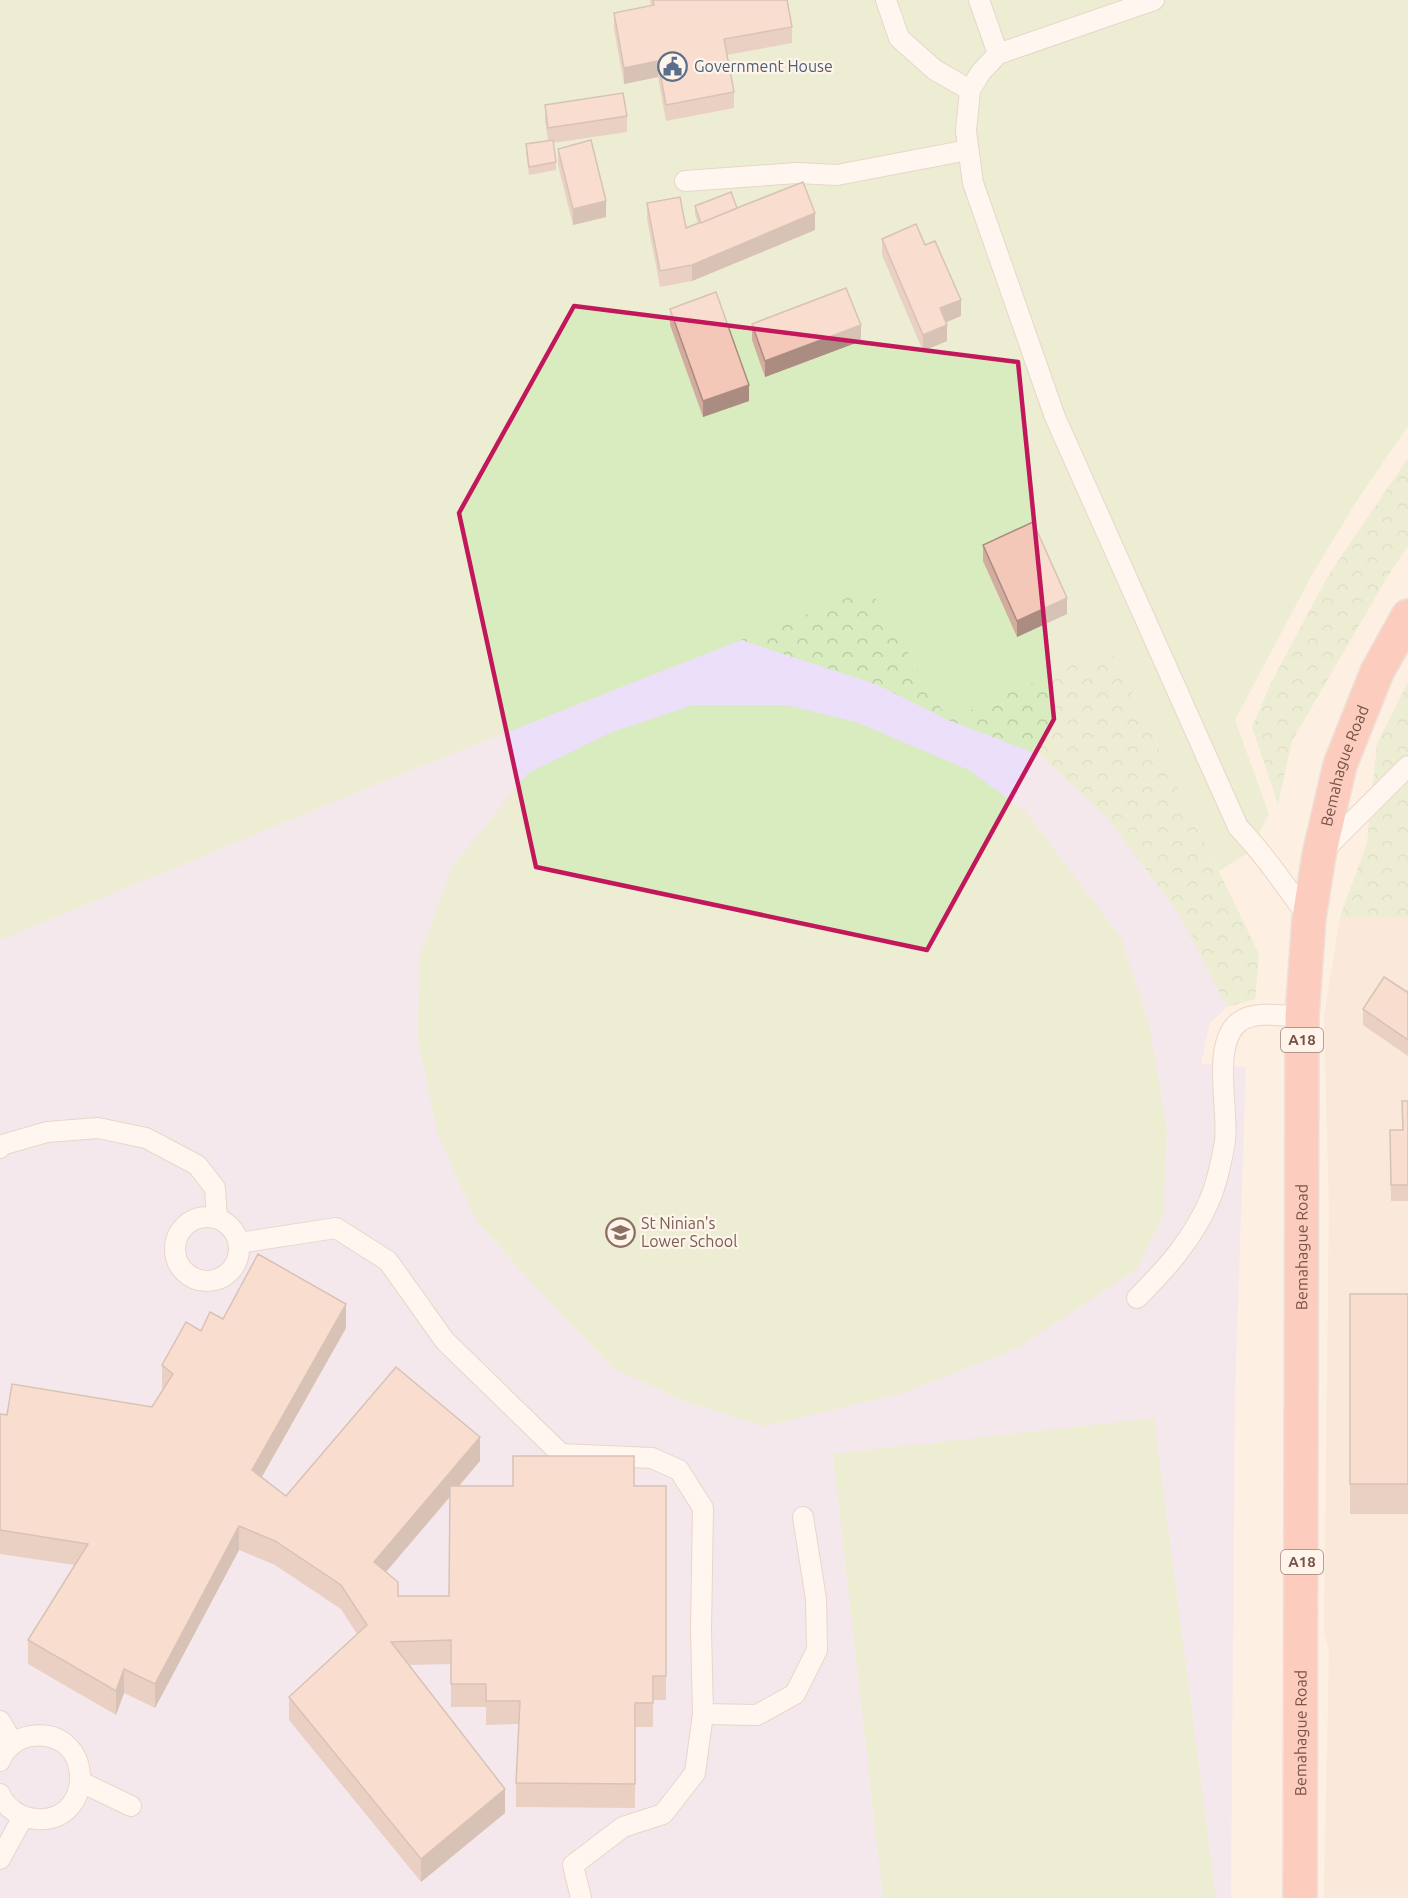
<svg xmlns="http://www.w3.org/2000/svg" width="1408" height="1898" font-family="Ubuntu,sans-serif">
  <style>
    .residential { fill: #f5e0d0 }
    .education { fill: #ecdffa }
    .forest { fill: url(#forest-crowns) }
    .garden { fill: #d8ecc0 }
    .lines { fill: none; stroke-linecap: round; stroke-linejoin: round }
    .lane-casing { stroke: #d1b7ab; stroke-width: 22 }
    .highway-casing { stroke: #d9cfcb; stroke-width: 36 }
    .lane { stroke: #fff; stroke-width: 20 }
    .highway { stroke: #fba396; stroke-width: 33 }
    .wall { fill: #d2ac9e; fill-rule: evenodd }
    .shaded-wall { fill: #ab8c81 }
    .building { fill: #f4c8b8; stroke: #ab8c81; stroke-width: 1.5 }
    .marked { fill: none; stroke: #c2185b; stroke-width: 4.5; stroke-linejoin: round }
    .labels { text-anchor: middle; stroke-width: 4.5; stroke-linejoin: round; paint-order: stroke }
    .shield { fill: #fff4ea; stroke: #a08378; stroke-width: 1.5 }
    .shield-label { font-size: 15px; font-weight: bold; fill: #775247 }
    .service-label { font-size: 16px; fill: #4e5e75; stroke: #fff4ea; text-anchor: start }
    .street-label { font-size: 16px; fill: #775247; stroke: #fff4ea }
    .education-label { font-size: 16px; fill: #785e54; stroke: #fff4ea; text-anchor: start }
  </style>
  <defs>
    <pattern id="forest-crowns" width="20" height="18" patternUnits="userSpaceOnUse" patternTransform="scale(1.5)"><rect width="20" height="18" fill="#d8ecc0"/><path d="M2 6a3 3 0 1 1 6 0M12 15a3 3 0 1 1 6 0" fill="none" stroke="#bdcca6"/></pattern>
  </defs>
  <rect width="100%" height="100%" fill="#fdefe2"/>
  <polygon class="residential" points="1408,866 1408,1898 1324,1898 1329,1651 1324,1631 1329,1208 1324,1017 1340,917"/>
  <polygon class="education" points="870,589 1110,648 1259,954 1255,999 1227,1007 1210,1023 1201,1064 1246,1067 1235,1396 1231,1898 0,1898 0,940 396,776"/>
  <g class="forest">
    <polygon points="1408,458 1408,546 1386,579 1292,741 1278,804 1252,727 1272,681 1328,576"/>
    <polygon points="911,480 914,663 948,720 1110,648 1259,954 1255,999 1227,1007 1181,917 1106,816 1040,755 948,720 878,685 741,640 396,776 0,940"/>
    <polygon points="1408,682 1408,917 1340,917 1367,843 1377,744"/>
  </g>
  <g class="garden">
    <polygon points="0,0 1408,0 1408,426 1358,499 1313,573 1235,720 1269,814 1260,831 1257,847 1219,871 1110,648 948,720 870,589 396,776 0,940"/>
    <polygon points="693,705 786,705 856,722 969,770 1025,811 1121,938 1149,1024 1167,1129 1163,1215 1137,1269 1018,1348 903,1393 765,1426 684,1401 613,1368 546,1298 476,1220 437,1132 418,1039 419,958 452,867 528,773 610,733"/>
    <polygon points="1154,1418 1216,1898 883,1898 833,1454"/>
  </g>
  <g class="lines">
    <defs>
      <g id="lane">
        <polyline points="886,0 899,38 935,70 970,90"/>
        <polyline points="979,0 998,54"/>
        <path d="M 1154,0 L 998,54 L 981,72 L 970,90 L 966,131 L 973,183 L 1055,417 L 1238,827 C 1265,855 1286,887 1309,918"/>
        <polyline points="685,181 797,173 837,175 968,150"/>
        <polyline points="1323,851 1408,766"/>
        <polyline points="0,1148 2,1145 47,1132 98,1128 146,1138 197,1165 215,1188 217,1218"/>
        <circle cx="207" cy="1249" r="32"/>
        <polyline points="239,1243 336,1228 388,1261 445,1341 561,1454 652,1458 679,1470 703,1508 701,1630 703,1714 695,1773 663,1814 623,1827 573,1865 581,1898"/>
        <path d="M 1137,1298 C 1167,1268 1193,1239 1210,1199 C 1217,1182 1222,1159 1225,1141 C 1229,1109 1211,1044 1239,1022 C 1255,1010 1284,1016 1302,1017"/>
        <polyline points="703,1714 757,1715 795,1694 817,1650 816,1599 803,1517"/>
        <polyline points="0,1721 13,1743"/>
        <path d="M 0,1761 C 5,1748 17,1738 31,1736 C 95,1727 96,1824 36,1819 C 20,1818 6,1808 0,1794"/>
        <polyline points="81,1782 131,1806"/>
        <polyline points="0,1859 23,1817"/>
      </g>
      <g id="highway">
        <path id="s1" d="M 1300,1898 L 1302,1017 L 1309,918 L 1319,855 L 1340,765 L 1377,672 L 1408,616"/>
      </g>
    </defs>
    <use href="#lane" class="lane-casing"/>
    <use href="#highway" class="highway-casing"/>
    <use href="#lane" class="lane"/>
    <use href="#highway" class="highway"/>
  </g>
  <g class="wall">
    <polygon points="650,0 787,0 792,27 792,43 727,55 734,92 734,108 666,121 658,77 624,84 614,29 614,13 651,6"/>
    <polygon points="545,105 627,116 627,132 553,143 556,162 556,170 529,175 526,152 526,144 548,140 545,121"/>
    <polygon points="558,149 606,217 573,225 558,165"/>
    <polygon points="647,203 686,228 698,224 695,214 695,206 737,208 815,230 692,281 660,287 647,219"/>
    <polygon points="882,239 961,316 946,322 947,341 923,351 882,255"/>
    <polygon points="670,309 749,401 703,417 670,325"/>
    <polygon points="752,324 861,341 765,377 752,340"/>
    <polygon points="983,545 1067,614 1017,637 983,561"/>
    <polygon points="1408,991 1408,1056 1363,1025 1363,1009 1407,992"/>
    <polygon points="1408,1101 1408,1201 1391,1201 1390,1130 1402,1130"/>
    <rect x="1350" y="1294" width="58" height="220"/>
    <path d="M 223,1319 L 346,1328 L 262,1477 L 286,1496 L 480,1461 L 459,1486 L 666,1486 L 666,1700 L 653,1700 L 653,1727 L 635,1727 L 635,1808 L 516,1807 L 516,1783 L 519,1724 L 486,1725 L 486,1707 L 451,1707 L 451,1664 L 409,1665 L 505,1813 L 421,1882 L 289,1720 L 289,1697 L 357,1634 L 341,1609 L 275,1565 L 239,1550 L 155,1708 L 124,1693 L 116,1715 L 28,1664 L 28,1640 L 74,1565 L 0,1554 L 0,1414 L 7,1415 L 152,1407 L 163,1389 L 162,1388 L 162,1365 L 201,1331 ZM 450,1497 L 449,1596 L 398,1596 L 386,1572 Z"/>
  </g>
  <g class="shaded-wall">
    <polygon points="658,61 658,77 624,84 624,68"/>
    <polygon points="606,201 606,217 573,225 573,209"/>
    <polygon points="815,213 815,230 692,281 692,265"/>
    <polygon points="961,300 961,316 940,325 940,308"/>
    <polygon points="861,325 861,341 765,377 765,361"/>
    <polygon points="947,325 947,341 923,351 923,335"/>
    <polygon points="749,385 749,401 703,417 703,401"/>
    <polygon points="1067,598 1067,614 1017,637 1017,621"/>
    <polygon points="346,1304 346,1328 252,1494 252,1470"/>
    <polygon points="480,1437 480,1461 374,1586 374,1562"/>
    <polygon points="239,1526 239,1550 155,1708 155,1684"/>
    <polygon points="124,1669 124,1693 116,1715 116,1691"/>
    <polygon points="505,1789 505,1813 421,1882 421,1859"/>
  </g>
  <g class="building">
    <polygon points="653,0 787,0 792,27 724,39 734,92 666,105 658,61 624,68 614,13 654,5"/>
    <polygon points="623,93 627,116 548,128 545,105"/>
    <polygon points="553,140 556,162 529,167 526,144"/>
    <polygon points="591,140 606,201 573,209 558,149"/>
    <polygon points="803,182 815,213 692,265 660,271 647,203 680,197 686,228"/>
    <polygon points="731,192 737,208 701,223 695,206"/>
    <polygon points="916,224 925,245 935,241 961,300 940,308 947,325 923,335 882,239"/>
    <polygon points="846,288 861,325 765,361 752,324"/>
    <polygon points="716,292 749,385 703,401 670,309"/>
    <polygon points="1033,522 1067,598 1017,621 983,545"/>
    <polygon points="1384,977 1407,992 1408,991 1408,1040 1363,1009"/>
    <polygon points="1402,1101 1408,1101 1408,1185 1391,1185 1390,1130 1403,1130"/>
    <polygon points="258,1254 346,1304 252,1470 286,1496 396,1367 480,1437 374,1562 398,1582 398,1596 449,1596 450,1486 513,1486 513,1456 634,1456 634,1486 666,1486 666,1676 653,1676 653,1703 635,1703 635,1784 516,1783 520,1701 486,1701 486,1684 451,1684 451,1640 391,1642 505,1789 421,1859 289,1697 367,1625 341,1585 275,1541 239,1526 155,1684 124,1669 116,1691 28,1640 88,1544 0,1530 0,1414 7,1415 12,1384 152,1407 173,1374 162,1365 186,1322 201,1331 210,1312 223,1319"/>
    <rect x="1350" y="1294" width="58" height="190"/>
  </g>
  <path d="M0 0H1408V1898H0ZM 574,306 L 1018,362 L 1054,719 L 927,950 L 536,867 L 459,513 Z" fill="#fdefe2" fill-opacity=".55" fill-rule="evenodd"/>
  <path class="marked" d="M 574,306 L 1018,362 L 1054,719 L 927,950 L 536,867 L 459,513 Z"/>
  <defs>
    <symbol id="civic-ring" viewBox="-11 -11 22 22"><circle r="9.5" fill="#fff4ea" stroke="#5c6f8a" stroke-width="1.5"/><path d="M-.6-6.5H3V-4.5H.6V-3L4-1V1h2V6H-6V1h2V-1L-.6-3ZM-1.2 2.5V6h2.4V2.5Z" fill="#5c6f8a"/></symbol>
    <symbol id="school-ring" viewBox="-11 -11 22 22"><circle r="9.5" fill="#fff4ea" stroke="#8d6e63" stroke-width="1.5"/><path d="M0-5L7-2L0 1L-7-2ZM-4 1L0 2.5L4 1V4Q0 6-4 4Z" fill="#8d6e63"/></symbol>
  </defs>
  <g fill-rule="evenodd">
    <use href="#civic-ring" x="656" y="50" width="33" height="33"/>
    <use href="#school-ring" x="604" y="1216" width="33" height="33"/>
  </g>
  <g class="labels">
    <g class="shield">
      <rect x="1281" y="1028" width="42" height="24" rx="4.5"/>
      <rect x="1281" y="1550" width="42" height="24" rx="4.5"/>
    </g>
    <g class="shield-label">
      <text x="1302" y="1045">A18</text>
      <text x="1302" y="1567">A18</text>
    </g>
    <g class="service-label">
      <text x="694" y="72">Government House</text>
    </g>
    <g class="street-label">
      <text dy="6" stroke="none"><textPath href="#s1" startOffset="1137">Bemahague Road</textPath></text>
      <text dy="6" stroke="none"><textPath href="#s1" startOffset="651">Bemahague Road</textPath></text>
      <text dy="6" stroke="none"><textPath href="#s1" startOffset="165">Bemahague Road</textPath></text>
    </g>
    <g class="education-label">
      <text x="641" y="1229">St Ninian's<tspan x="641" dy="18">Lower School</tspan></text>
    </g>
  </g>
</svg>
